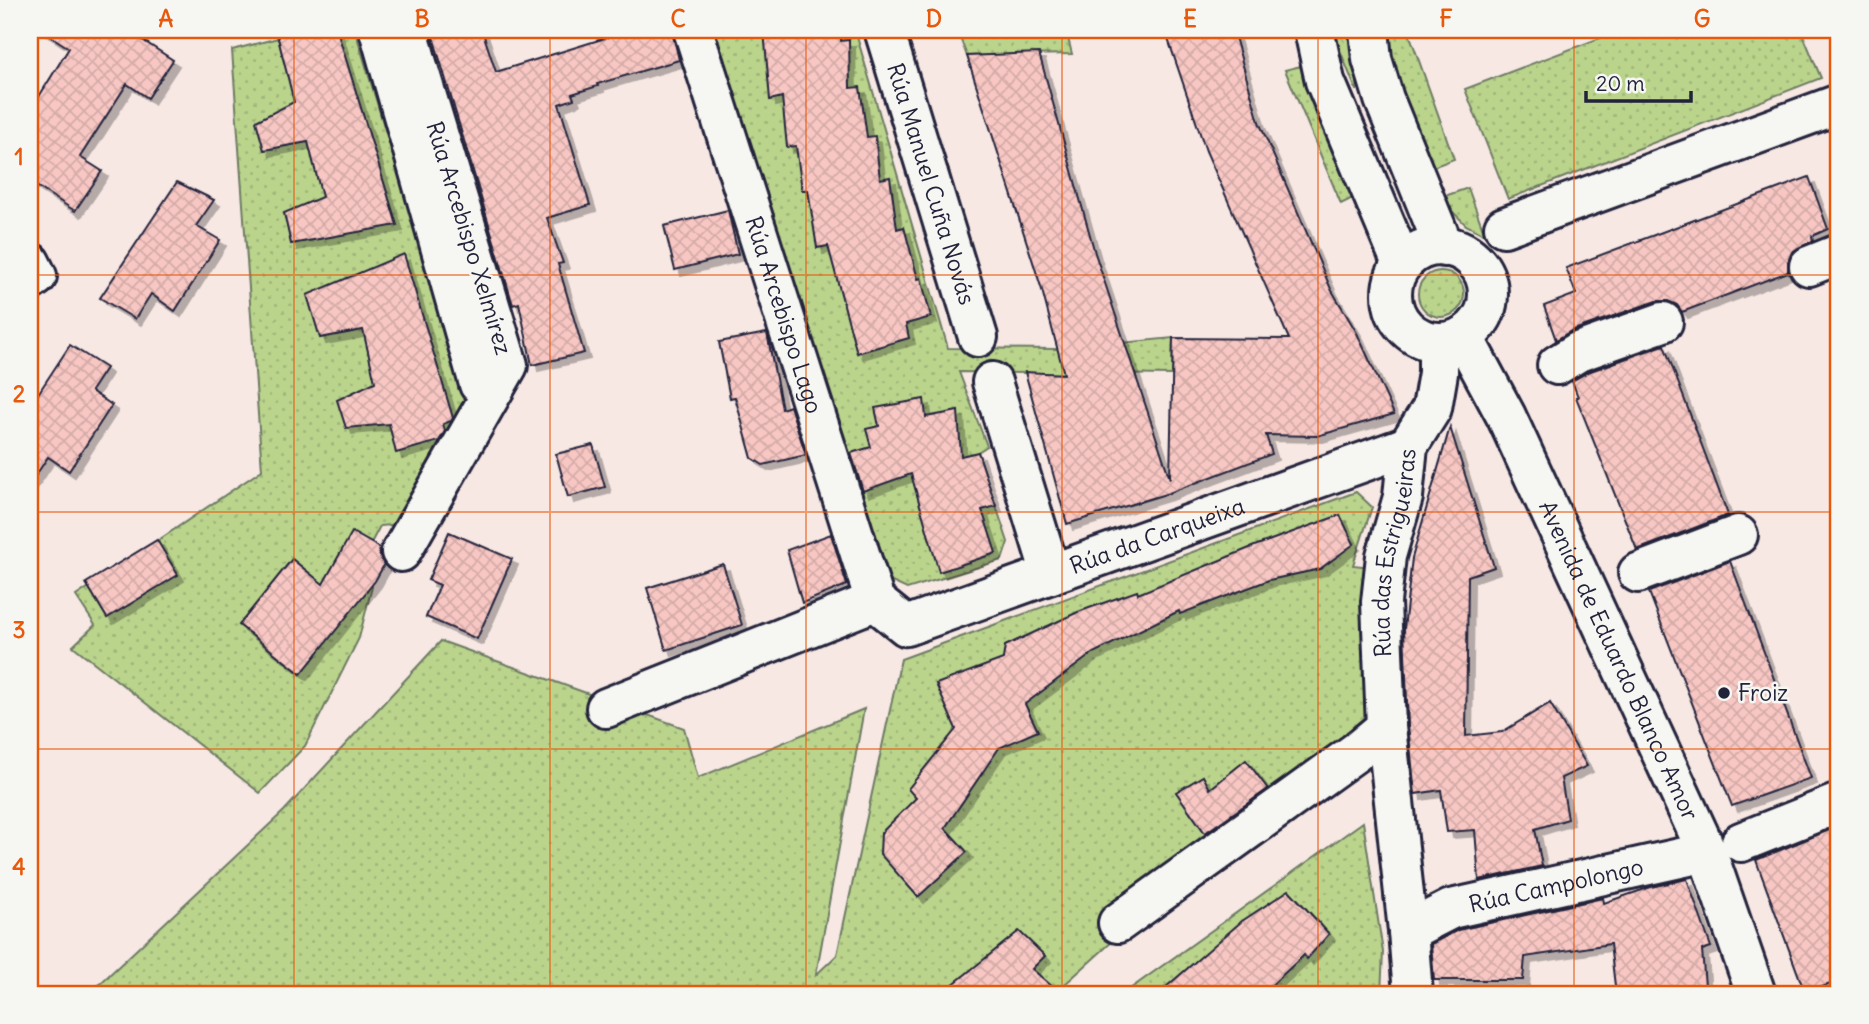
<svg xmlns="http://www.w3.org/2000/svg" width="1869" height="1024" font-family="Delius,sans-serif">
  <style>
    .grass { fill: url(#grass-dots); stroke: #6e7b64; stroke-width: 2 }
    .forest { fill: url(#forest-crowns); stroke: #6e7b64; stroke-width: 2 }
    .building { fill: url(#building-cross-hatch); stroke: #22223b; stroke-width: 2; filter: url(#shadow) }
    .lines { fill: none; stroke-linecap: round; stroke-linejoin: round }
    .minor-casing { stroke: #22223b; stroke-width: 44 }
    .minor { stroke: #f6f6f2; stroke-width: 38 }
    .grid { fill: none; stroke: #e8590c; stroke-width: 2; stroke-opacity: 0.55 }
    .poi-dot { fill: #22223b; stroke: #f6f6f2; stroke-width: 2.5 }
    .labels { text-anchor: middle; stroke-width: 5; stroke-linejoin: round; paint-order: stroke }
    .street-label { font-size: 23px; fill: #22223b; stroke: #f6f6f2 }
    .poi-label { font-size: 23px; fill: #22223b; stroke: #f6f6f2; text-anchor: start }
    .neatline { fill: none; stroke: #e8590c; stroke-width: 2.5 }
    .grid-label { font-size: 23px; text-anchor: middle; font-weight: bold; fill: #e8590c }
  </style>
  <defs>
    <pattern id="grass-dots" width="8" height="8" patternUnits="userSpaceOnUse" patternTransform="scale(1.75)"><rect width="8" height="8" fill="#bad48c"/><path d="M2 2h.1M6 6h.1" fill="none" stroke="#a0b67a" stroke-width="1.8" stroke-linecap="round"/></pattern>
    <pattern id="forest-crowns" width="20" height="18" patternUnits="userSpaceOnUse" patternTransform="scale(1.75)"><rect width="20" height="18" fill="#bad48c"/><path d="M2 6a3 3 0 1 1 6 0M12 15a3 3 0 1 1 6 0" fill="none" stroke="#a0b67a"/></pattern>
    <pattern id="building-cross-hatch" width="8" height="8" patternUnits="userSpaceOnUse" patternTransform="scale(1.75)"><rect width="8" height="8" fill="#f8c7c3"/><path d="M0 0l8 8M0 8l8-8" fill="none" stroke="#d4aba8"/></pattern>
    <filter id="shadow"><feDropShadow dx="6" dy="6" stdDeviation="0" flood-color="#0004"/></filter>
  </defs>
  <rect width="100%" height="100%" fill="#f7e8e4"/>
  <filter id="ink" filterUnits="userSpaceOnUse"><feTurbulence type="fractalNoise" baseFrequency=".0143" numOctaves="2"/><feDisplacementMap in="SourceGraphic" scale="14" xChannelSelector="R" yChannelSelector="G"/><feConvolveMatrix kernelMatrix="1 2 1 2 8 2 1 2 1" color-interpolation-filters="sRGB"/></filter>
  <g filter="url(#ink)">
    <g class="grass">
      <polygon points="337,30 355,30 470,411 404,524 380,526 371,543 372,587 359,638 305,746 260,793 73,646 95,625 76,596 262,470 232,50 278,38 286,69 340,41"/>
      <polygon points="710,30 855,30 948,348 1057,349 1173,338 1172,375 959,372 987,446 978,452 1008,542 1002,560 907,589 883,578"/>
      <polygon points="957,30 1066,30 1072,54 967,56"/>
      <path d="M 1389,30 L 1408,30 L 1454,159 L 1430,168 C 1412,123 1392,79 1389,30 Z"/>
      <polygon points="1621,30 1801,30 1821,78 1508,199 1465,89"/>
      <polygon points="1301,66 1355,197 1341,204 1285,70"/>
      <polygon points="1468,188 1485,235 1466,225 1439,198"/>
      <circle cx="1441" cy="294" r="23"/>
      <polygon points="1356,492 1372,507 1353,565 1371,567 1371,727 1114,940 1054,994 89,994 284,811 441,641 684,728 698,778 864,709 816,975 837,955 901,659"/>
      <polygon points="1363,822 1383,952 1381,994 1123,994"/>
    </g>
    <polygon class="forest" points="1332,30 1360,30 1357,90 1356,90"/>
    <g class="building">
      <polygon points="41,30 127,30 173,60 148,98 127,84 80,157 102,171 75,211 30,182 30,111 69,48"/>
      <polygon points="276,30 337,30 397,225 291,244 284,213 322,197 308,142 264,150 256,121 294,102"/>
      <polygon points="431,30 482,30 496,72 631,30 672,30 679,60 597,84 598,86 572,94 574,99 559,104 590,205 547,218 563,263 558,264 584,353 532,365 519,303 513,305"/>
      <polygon points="764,30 840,30 841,41 849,40 850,88 860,87 867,137 875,136 880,179 890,177 897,229 904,227 918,279 921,278 931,317 906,324 909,338 857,353 828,246 817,248 808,190 802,190 796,146 787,147 782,97 770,100"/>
      <polygon points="1165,30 1233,30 1259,122 1331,289 1357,333 1394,414 1317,436 1266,435 1272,454 1169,493 1067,524 1025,372 1064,374 1042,290 967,56 1039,53 1095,253 1170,479 1173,338 1289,339 1206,151"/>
      <polygon points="1809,177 1828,229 1812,236 1813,241 1792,252 1788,262 1788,272 1682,312 1677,305 1668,301 1656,301 1571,331 1556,340 1544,306 1576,294 1566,268"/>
      <polygon points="177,182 214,200 196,226 220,240 175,311 151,294 135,319 100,298"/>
      <polygon points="728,210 738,254 675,270 664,226"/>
      <polygon points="404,254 453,418 451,421 443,424 445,431 439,441 396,453 389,424 346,428 337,400 375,382 363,330 320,338 307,295"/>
      <polygon points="767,333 782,409 790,406 806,455 763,465 752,458 735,397 730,398 719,342"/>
      <polygon points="70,345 106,368 91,391 112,405 69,471 48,457 30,484 30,406"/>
      <polygon points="1664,345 1728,515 1637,550 1576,397 1578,397 1572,381 1588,372"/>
      <polygon points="924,399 926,417 958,411 961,456 978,452 996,506 982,510 996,553 939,572 911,474 863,491 851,453 871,447 866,429 879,426 875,408"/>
      <polygon points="1450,427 1494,567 1468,576 1466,736 1502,732 1550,703 1587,766 1561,778 1568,819 1535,829 1542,866 1479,880 1475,830 1447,832 1441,790 1415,794 1408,725 1404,629 1412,558"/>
      <polygon points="593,445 605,487 568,497 556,454"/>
      <polygon points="1340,515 1354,544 1320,569 1269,580 1180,614 1179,611 1093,653 1025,704 1038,731 999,748 945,828 967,852 918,897 880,854 881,833 916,798 908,789 956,729 936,684 1003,659 1005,646 1078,612 1137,591 1138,594 1257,545"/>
      <polygon points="352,532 380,548 379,553 384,565 375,581 301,674 239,625 292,559 323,584"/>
      <polygon points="449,532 512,559 477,639 426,617 440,585 428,580"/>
      <polygon points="831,534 847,585 802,603 787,550"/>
      <polygon points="157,540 178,575 107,618 86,583"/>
      <polygon points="1730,561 1811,778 1732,806 1649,592"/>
      <polygon points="723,564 742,625 666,650 647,588"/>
      <polygon points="1246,760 1268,789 1205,833 1176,792 1203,776 1210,789"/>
      <polygon points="1839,826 1839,981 1805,993 1756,860"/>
      <polygon points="1687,879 1711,947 1702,950 1705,986 1689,994 1616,994 1610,944 1525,957 1523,980 1434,980 1431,944 1458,930 1603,898 1604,903 1651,887"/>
      <polygon points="1289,890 1329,934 1307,959 1304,955 1262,994 1158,994 1242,921"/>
      <polygon points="1019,931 1045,956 1032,969 1061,994 941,994"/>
    </g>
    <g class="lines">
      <defs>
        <g id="minor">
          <polyline points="379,30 479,384"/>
          <polyline points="408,30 418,67 415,92"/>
          <path id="s1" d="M 693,30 L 875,601 L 906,626 L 1408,446"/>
          <path id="s2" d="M 884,30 L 978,337"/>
          <polyline points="1314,30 1325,81 1402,264"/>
          <polyline points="1369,30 1372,59 1384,99 1444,247"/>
          <polyline points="1504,227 1839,104"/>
          <circle cx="1440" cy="294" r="48"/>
          <polyline points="30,262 37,276 30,281"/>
          <polyline points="1809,266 1839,254"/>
          <path id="s3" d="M 1463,336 L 1506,416 L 1707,852 L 1756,994"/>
          <polyline points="1557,365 1578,352 1663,322"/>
          <polyline points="992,382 1051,574"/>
          <polyline points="401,552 508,365 418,67"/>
          <polyline points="1638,573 1738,535"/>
          <polyline points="606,708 875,601"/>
          <polyline points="1741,842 1839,803"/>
          <polyline points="1118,923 1356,752 1386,727"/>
          <path id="s4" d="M 1408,931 L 1451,909 L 1707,852"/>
          <path id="s5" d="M 1413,994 L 1408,931 L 1386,727 L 1381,602 L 1386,556 L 1403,497 L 1408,446 L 1432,408 L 1438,373 L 1438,342"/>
        </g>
      </defs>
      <use href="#minor" class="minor-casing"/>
      <use href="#minor" class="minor"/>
    </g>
  </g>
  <path class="grid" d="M 294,30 L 294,994M 550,30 L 550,994M 806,30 L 806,994M 1062,30 L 1062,994M 1318,30 L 1318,994M 1574,30 L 1574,994M 30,275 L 1839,275M 30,512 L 1839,512M 30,749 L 1839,749"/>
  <circle class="poi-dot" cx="1724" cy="693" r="7"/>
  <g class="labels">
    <g class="street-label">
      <text dy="8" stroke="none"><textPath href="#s2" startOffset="161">Rúa Manuel Cuña Novás</textPath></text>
      <text transform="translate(469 238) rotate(73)" y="8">Rúa Arcebispo Xelmírez</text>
      <text dy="8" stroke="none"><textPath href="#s1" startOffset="299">Rúa Arcebispo Lago</textPath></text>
      <text dy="8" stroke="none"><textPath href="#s1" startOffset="906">Rúa da Carqueixa</textPath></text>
      <text dy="8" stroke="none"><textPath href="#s5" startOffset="444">Rúa das Estrigueiras</textPath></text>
      <text dy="8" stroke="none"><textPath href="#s3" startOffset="360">Avenida de Eduardo Blanco Amor</textPath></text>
      <text dy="8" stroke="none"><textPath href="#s4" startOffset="156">Rúa Campolongo</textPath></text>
    </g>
    <g class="poi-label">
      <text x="1738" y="701">Froiz</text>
    </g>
  </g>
  <rect width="1869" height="1024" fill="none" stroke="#f6f6f2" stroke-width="77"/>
  <path d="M1586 91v10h105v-10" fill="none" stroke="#22223b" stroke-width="3.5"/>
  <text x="1596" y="91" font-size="21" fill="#22223b" stroke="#f6f6f2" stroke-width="5" paint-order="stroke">20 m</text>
  <rect x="38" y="38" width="1792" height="948" class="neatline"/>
  <g class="grid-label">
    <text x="166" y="27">A</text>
    <text x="422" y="27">B</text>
    <text x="678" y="27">C</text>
    <text x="934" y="27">D</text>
    <text x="1190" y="27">E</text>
    <text x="1446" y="27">F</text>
    <text x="1702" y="27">G</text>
    <text x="19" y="165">1</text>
    <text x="19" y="402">2</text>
    <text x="19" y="638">3</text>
    <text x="19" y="875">4</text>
  </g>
</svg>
